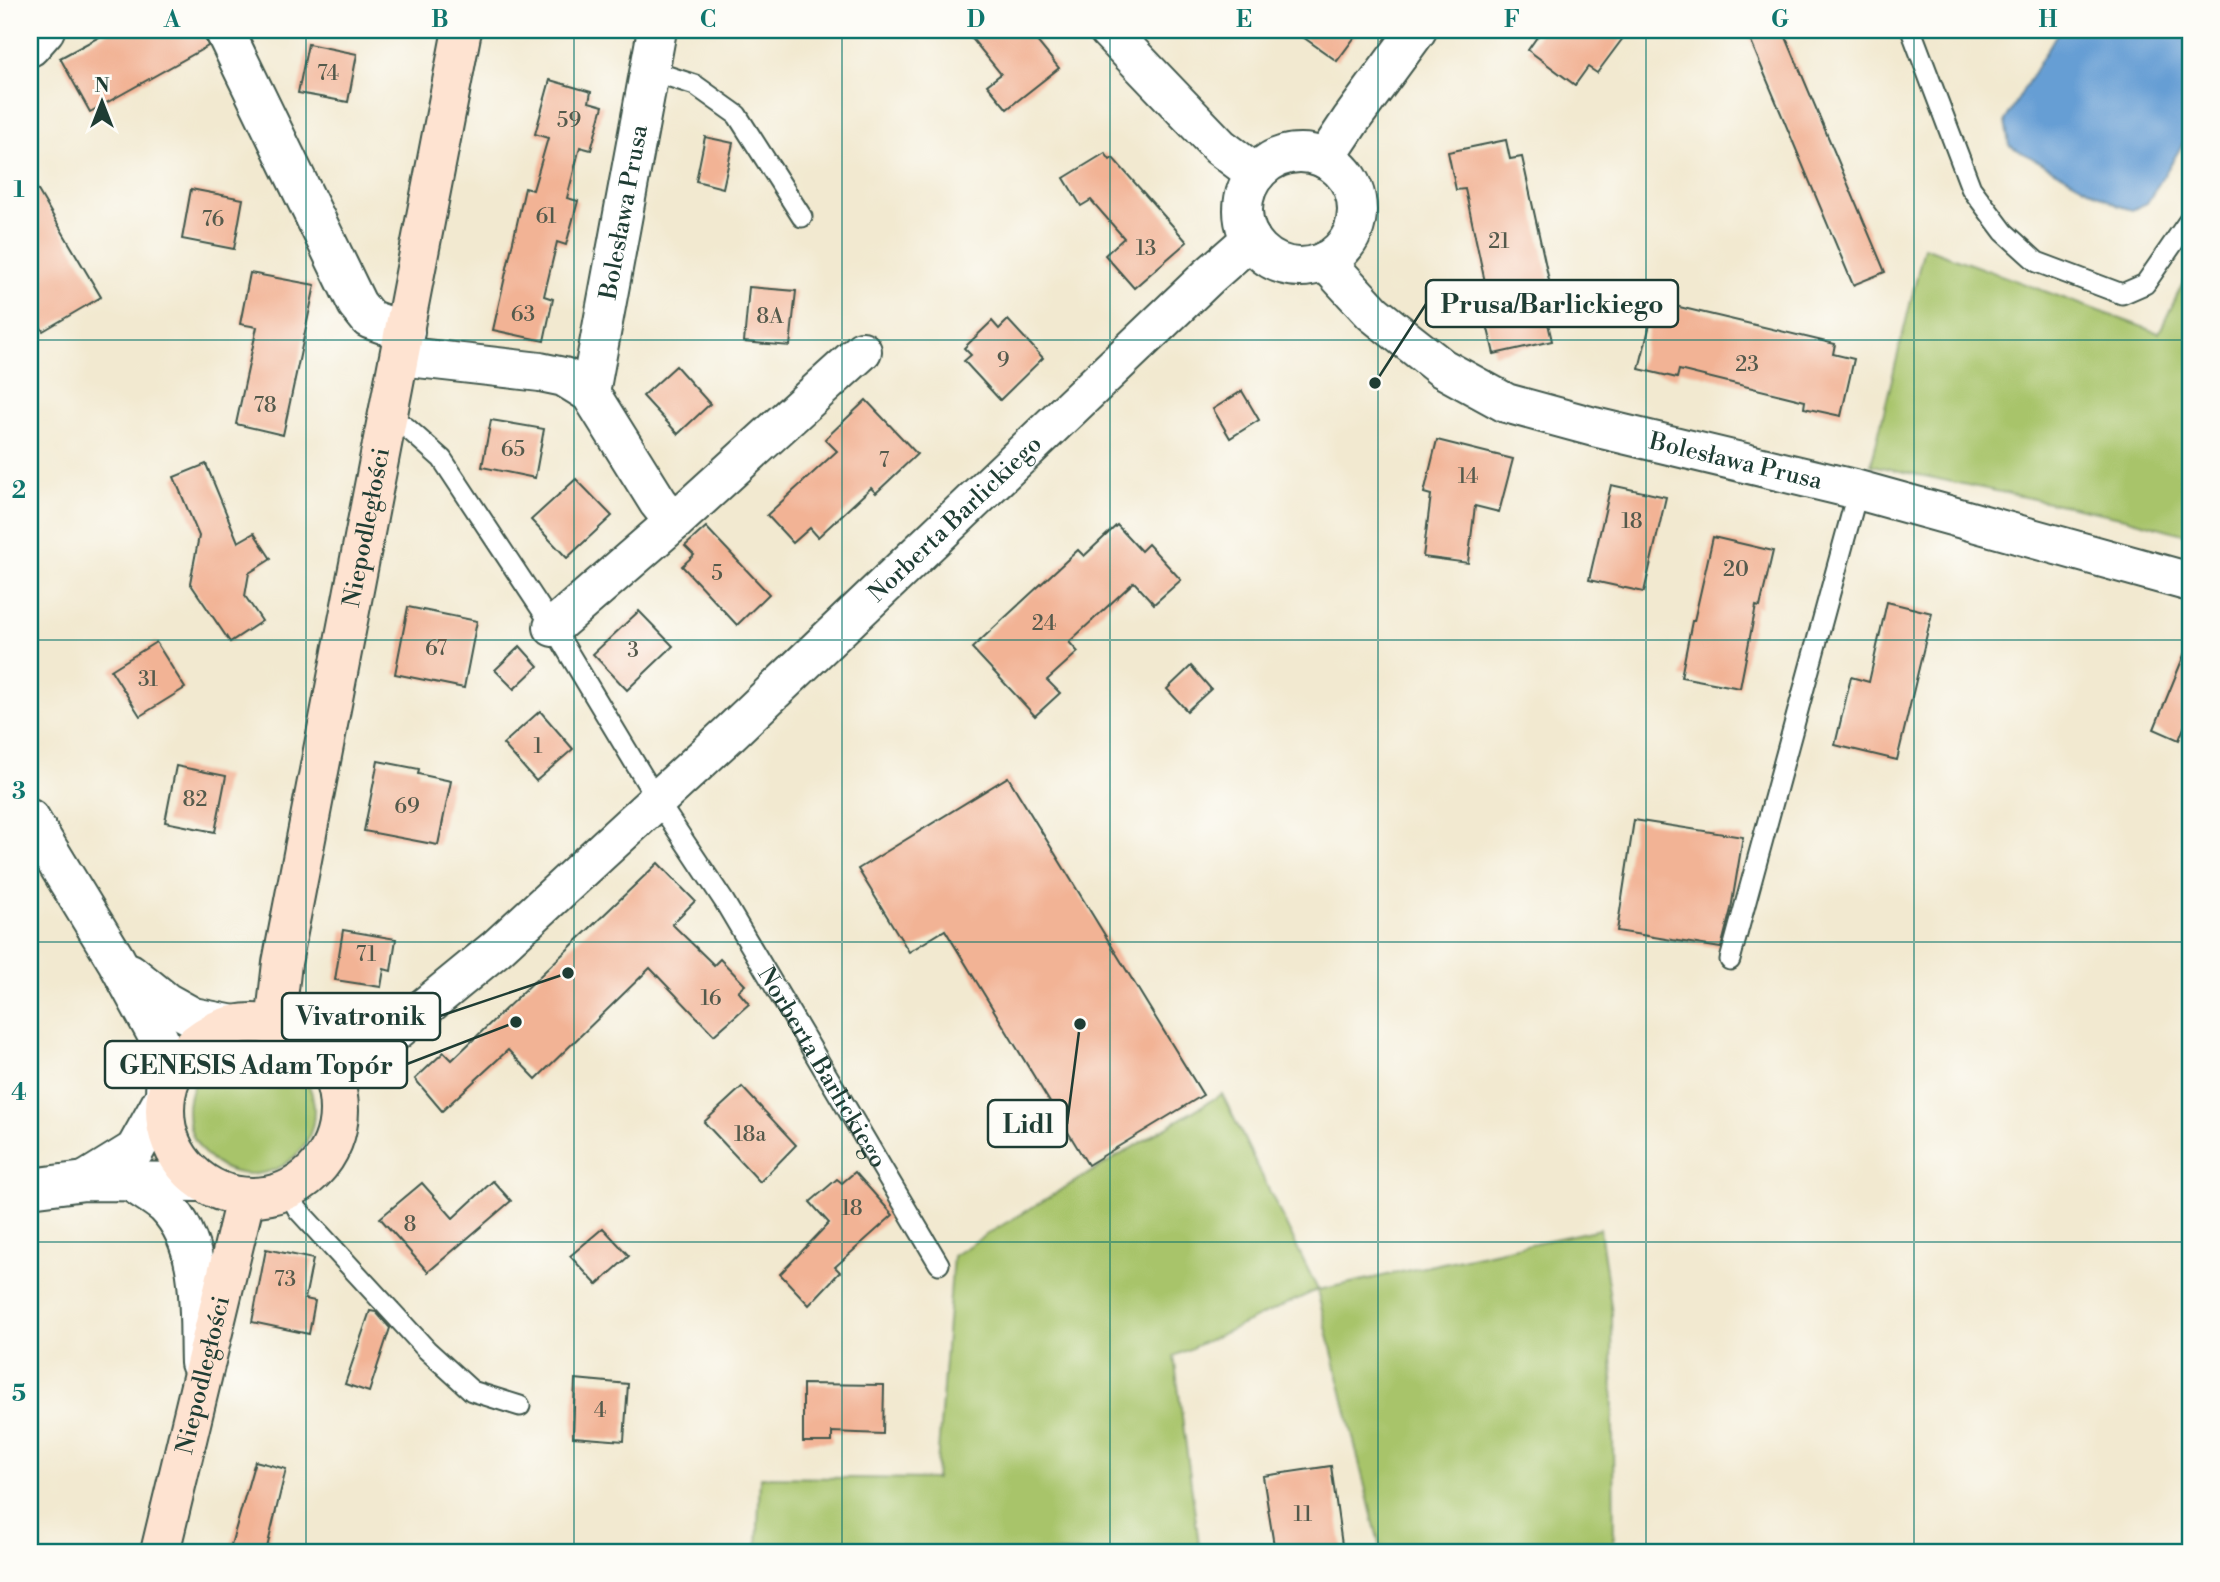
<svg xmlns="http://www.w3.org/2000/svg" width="2220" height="1582" font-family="'Libre Bodoni',serif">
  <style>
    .green { fill: #a8c46a; stroke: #64804f; stroke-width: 2 }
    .water { fill: #669ed4; stroke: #426e84; stroke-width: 2 }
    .building { fill: #f2b395 }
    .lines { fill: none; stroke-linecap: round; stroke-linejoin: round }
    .lane-casing { stroke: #3f574b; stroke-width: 23 }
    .street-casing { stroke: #3f574b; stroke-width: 42 }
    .secondary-casing { stroke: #3f574b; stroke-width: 42 }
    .lane { stroke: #fff; stroke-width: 19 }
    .street { stroke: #fff; stroke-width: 38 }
    .secondary { stroke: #fee3d1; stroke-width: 38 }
    .grid { fill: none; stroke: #0f766e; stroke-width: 2; stroke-opacity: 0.55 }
    .labels { text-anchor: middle; stroke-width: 5; stroke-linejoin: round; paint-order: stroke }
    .number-label { font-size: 21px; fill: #545a4c }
    .street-label { font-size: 24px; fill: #1f3d34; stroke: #fdfcf7 }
    .leader { fill: none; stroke: #1f3d34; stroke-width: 2.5 }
    .callout-dot { fill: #1f3d34; stroke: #fdfcf7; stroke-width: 2.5 }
    .callout { fill: #fdfcf7; stroke: #1f3d34; stroke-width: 2.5 }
    .callout-label { font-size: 26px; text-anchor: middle; font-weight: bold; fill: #1f3d34 }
    .neatline { fill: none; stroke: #0f766e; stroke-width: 2.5 }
    .grid-label { font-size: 23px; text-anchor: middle; font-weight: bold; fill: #0f766e }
  </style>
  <rect width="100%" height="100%" fill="#fdfcf7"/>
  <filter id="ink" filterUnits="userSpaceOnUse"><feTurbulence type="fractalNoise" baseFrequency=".0143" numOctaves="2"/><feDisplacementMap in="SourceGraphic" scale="14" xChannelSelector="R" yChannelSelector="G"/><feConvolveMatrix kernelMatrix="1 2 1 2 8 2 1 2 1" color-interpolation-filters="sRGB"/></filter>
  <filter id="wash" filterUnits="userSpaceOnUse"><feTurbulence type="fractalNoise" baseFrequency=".00686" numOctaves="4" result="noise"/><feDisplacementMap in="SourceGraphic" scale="28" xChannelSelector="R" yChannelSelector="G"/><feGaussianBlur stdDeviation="1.57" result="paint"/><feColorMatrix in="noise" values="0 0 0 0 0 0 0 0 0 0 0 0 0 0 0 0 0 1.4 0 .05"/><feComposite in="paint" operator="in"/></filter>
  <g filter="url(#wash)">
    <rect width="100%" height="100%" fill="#f2e9d0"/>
    <g class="green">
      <polygon points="1924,247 2159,333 2185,279 2190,278 2190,536 2125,518 1871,465"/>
      <circle cx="251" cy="1111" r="63"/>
      <polygon points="1222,1094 1318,1290 1600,1229 1612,1313 1614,1552 1381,1552 1317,1290 1174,1356 1200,1552 757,1552 760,1477 936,1479 953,1256 984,1236"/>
    </g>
    <polygon class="water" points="2059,30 2190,30 2190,132 2147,203 2132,210 2119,206 2009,145 2005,121"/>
    <g id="blocks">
      <g class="building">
        <polygon points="112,30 202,30 208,46 90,112 60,58"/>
        <polygon points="965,30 1028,30 1059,68 1007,109 987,85 1001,74"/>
        <polygon points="1293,30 1360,30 1337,61"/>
        <polygon points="1542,30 1629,30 1597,73 1588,67 1575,85 1528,50"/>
        <polygon points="1746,30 1783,30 1885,272 1853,285"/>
        <polygon points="308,44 357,54 348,102 298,93"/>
        <polygon points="550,80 591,92 589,102 603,106 591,150 580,147 567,198 578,201 566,245 557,242 544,296 553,299 544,341 493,330 525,188 533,190 548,138 535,134"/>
        <polygon points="705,137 733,143 723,188 696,181"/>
        <polygon points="1506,140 1510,159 1522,157 1557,317 1547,319 1552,341 1494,354 1485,316 1492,315 1465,189 1456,190 1448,152"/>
        <polygon points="1105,153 1110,160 1113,158 1187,242 1134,288 1105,255 1124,238 1091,200 1081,206 1064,178"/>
        <polygon points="30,177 101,297 43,331 30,310"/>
        <polygon points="191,189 243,199 234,249 182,239"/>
        <polygon points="250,273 315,285 283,435 236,424 257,327 240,324"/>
        <polygon points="749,287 796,291 790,346 744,342"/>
        <polygon points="1675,306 1835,344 1833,354 1854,359 1841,416 1804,408 1805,401 1679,370 1677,378 1639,369 1653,312 1672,317"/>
        <polygon points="1008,320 1043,358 1000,400 964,361 971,355 964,348 992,321 999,329"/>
        <polygon points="676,366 710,404 678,434 643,396"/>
        <polygon points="1242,391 1259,420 1230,438 1213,409"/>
        <polygon points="866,400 917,454 876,493 871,488 818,537 810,528 793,543 767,515 837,451 825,439"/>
        <polygon points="491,420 544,429 535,478 482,467"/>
        <polygon points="1437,440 1513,459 1499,512 1475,506 1468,563 1423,557 1431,495 1424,493"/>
        <polygon points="206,464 238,542 254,533 271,559 249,573 245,596 262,621 230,642 190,583 199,536 174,477"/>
        <polygon points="576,479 612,516 567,558 531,520"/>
        <polygon points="1611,485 1666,497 1644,592 1589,580"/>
        <polygon points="1117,525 1141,551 1148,544 1181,580 1154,604 1134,582 1069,642 1078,652 1047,680 1060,693 1035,716 972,648 1078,550 1084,556"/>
        <polygon points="706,527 769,594 737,625 682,566 694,555 685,546"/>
        <polygon points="1713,537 1773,551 1760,607 1756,606 1740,688 1681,677 1692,621 1694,621"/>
        <polygon points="1887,602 1932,613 1897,760 1835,745 1851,677 1869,682"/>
        <polygon points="408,607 477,621 464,688 395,674"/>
        <polygon points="639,611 673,646 627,690 593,654"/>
        <polygon points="156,642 185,688 140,716 111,670"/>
        <polygon points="2189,643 2190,712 2179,740 2154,729"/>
        <polygon points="520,646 538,666 514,689 495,670"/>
        <polygon points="1191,666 1211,689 1187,711 1167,689"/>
        <polygon points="540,711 573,749 536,781 503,744"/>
        <polygon points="378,761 419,769 418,774 451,781 438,845 364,831"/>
        <polygon points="176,766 226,776 215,832 165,822"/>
        <polygon points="1008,777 1203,1095 1088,1165 945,930 909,952 858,869"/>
        <polygon points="1634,820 1743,837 1731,909 1721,948 1617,931"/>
        <polygon points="658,863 695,901 672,924 714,965 720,959 745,985 738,991 749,1004 714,1035 650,968 536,1079 508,1050 442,1111 415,1079 444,1052 452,1060"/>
        <polygon points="343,930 396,939 391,971 384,969 381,987 335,980"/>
        <polygon points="742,1087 796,1145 760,1182 704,1122"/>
        <polygon points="855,1172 893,1215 835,1267 840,1272 809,1305 780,1274 829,1223 810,1202 837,1179 842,1183"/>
        <polygon points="493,1181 511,1201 428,1272 380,1218 422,1183 453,1218"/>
        <polygon points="603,1228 629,1256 597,1285 570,1256"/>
        <polygon points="266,1249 313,1259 305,1299 315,1301 309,1334 252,1322"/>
        <polygon points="370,1311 376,1312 390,1328 369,1392 345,1384"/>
        <polygon points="575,1379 628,1384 624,1441 573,1437"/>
        <polygon points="803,1384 884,1385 883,1434 832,1432 832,1442 803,1442"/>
        <polygon points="255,1461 286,1469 266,1552 229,1552"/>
        <polygon points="1331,1466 1343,1552 1275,1552 1263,1476"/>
      </g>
    </g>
  </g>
  <g filter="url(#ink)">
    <use href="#blocks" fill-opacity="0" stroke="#3f574b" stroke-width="2"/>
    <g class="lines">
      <defs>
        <g id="lane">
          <polyline points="1911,30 1971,188 2004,232 2037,262 2122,294 2145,284 2190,219"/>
          <polyline points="649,70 695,85 737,115 802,217"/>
          <path id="s1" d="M 389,416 L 407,428 L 442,459 L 553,627 L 657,800 L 724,901 L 939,1264"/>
          <polyline points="1730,960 1858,490"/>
          <polyline points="287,1190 298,1210 427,1350 472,1391 520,1406"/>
        </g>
        <g id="street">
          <polyline points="224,30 357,304 369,319 405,332"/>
          <polyline points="1108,30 1220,147 1256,174"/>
          <polyline points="30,47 45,30"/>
          <circle cx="1300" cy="210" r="57"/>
          <polyline points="1325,159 1351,120 1417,30"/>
          <path id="s2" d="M 1325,261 L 1373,313 L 1409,342 L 1442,368 L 1506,403 L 1594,427 L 1858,490 L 2190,582"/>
          <polyline points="400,356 540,372 564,377 590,393 658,502 674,522 553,627"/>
          <path id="s3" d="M 590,393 L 657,30"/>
          <polyline points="674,522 862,351"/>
          <polyline points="30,819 116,960 159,1039 166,1062 165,1096 135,1150 85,1181"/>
          <polyline points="130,973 166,1002 193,1017 234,1025"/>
          <path id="s4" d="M 328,1066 L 391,1035 L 497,948 L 729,734 L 1209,276 L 1251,239"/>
          <path d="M 130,1181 C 141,1189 156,1197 166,1206 C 205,1246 198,1312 200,1363"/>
          <polyline points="30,1188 85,1181 200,1182"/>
        </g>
        <g id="secondary">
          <circle cx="252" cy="1110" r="87"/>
          <path id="s5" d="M 275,1025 L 282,963 L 462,30"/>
          <path id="s6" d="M 160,1552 L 245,1199"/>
        </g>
      </defs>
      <use href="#lane" class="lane-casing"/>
      <use href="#street" class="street-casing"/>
      <use href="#secondary" class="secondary-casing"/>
      <use href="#lane" class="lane"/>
      <use href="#street" class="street"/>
      <use href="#secondary" class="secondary"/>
    </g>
  </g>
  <path class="grid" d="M 306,30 L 306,1552M 574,30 L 574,1552M 842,30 L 842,1552M 1110,30 L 1110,1552M 1378,30 L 1378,1552M 1646,30 L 1646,1552M 1914,30 L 1914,1552M 30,340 L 2190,340M 30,640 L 2190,640M 30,942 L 2190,942M 30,1242 L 2190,1242"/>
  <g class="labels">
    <g class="number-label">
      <text x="328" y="80">74</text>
      <text x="569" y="127">59</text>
      <text x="546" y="223">61</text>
      <text x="213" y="226">76</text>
      <text x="1499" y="248">21</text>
      <text x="1146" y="255">13</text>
      <text x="523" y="321">63</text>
      <text x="770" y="323">8A</text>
      <text x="1003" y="367">9</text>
      <text x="1747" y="371">23</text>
      <text x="265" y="412">78</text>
      <text x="513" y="456">65</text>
      <text x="884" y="467">7</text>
      <text x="1468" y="483">14</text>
      <text x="1632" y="528">18</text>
      <text x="1736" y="576">20</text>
      <text x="717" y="580">5</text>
      <text x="1044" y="630">24</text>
      <text x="436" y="655">67</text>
      <text x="633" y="657">3</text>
      <text x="148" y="686">31</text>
      <text x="538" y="753">1</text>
      <text x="195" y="806">82</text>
      <text x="407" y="813">69</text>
      <text x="366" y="961">71</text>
      <text x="711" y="1005">16</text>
      <text x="750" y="1141">18a</text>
      <text x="852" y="1215">18</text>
      <text x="410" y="1231">8</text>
      <text x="285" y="1286">73</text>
      <text x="600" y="1417">4</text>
      <text x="1303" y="1521">11</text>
    </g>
    <g class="street-label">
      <text dy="8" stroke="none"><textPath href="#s3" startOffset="184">Bolesława Prusa</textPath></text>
      <text dy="8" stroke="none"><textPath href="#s2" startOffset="469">Bolesława Prusa</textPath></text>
      <text dy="8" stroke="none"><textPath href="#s4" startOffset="835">Norberta Barlickiego</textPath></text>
      <text dy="8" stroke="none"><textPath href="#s5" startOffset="506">Niepodległości</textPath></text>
      <text dy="8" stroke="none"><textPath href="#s1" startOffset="786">Norberta Barlickiego</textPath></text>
      <text dy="8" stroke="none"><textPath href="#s6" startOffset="182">Niepodległości</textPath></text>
    </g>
  </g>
  <path class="leader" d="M1375 383L1426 304M568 973L440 1016M516 1022L407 1064M1080 1024L1067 1124"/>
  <g class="callout-dot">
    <circle cx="1375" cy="383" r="7"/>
    <circle cx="568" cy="973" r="7"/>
    <circle cx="516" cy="1022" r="7"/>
    <circle cx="1080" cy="1024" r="7"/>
  </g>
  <g class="callout">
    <rect x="1426" y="280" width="252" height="47" rx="7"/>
    <rect x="282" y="993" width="158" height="47" rx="7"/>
    <rect x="105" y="1041" width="302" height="47" rx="7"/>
    <rect x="988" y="1100" width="79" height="47" rx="7"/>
  </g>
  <g class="callout-label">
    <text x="1552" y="313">Prusa/Barlickiego</text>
    <text x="361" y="1025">Vivatronik</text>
    <text x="256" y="1074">GENESIS Adam Topór</text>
    <text x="1028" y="1133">Lidl</text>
  </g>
  <rect width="2220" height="1582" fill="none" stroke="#fdfcf7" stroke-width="77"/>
  <g transform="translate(102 102)" stroke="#fdfcf7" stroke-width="5" paint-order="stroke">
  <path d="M0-5L12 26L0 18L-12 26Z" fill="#1f3d34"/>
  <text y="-10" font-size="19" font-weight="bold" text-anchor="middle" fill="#1f3d34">N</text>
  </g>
  <rect x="38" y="38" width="2144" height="1506" class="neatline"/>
  <g class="grid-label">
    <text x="172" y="27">A</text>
    <text x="440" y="27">B</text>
    <text x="708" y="27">C</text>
    <text x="976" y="27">D</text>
    <text x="1244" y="27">E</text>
    <text x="1512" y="27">F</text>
    <text x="1780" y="27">G</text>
    <text x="2048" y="27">H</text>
    <text x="19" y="197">1</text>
    <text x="19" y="498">2</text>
    <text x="19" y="799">3</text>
    <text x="19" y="1100">4</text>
    <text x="19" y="1401">5</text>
  </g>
</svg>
